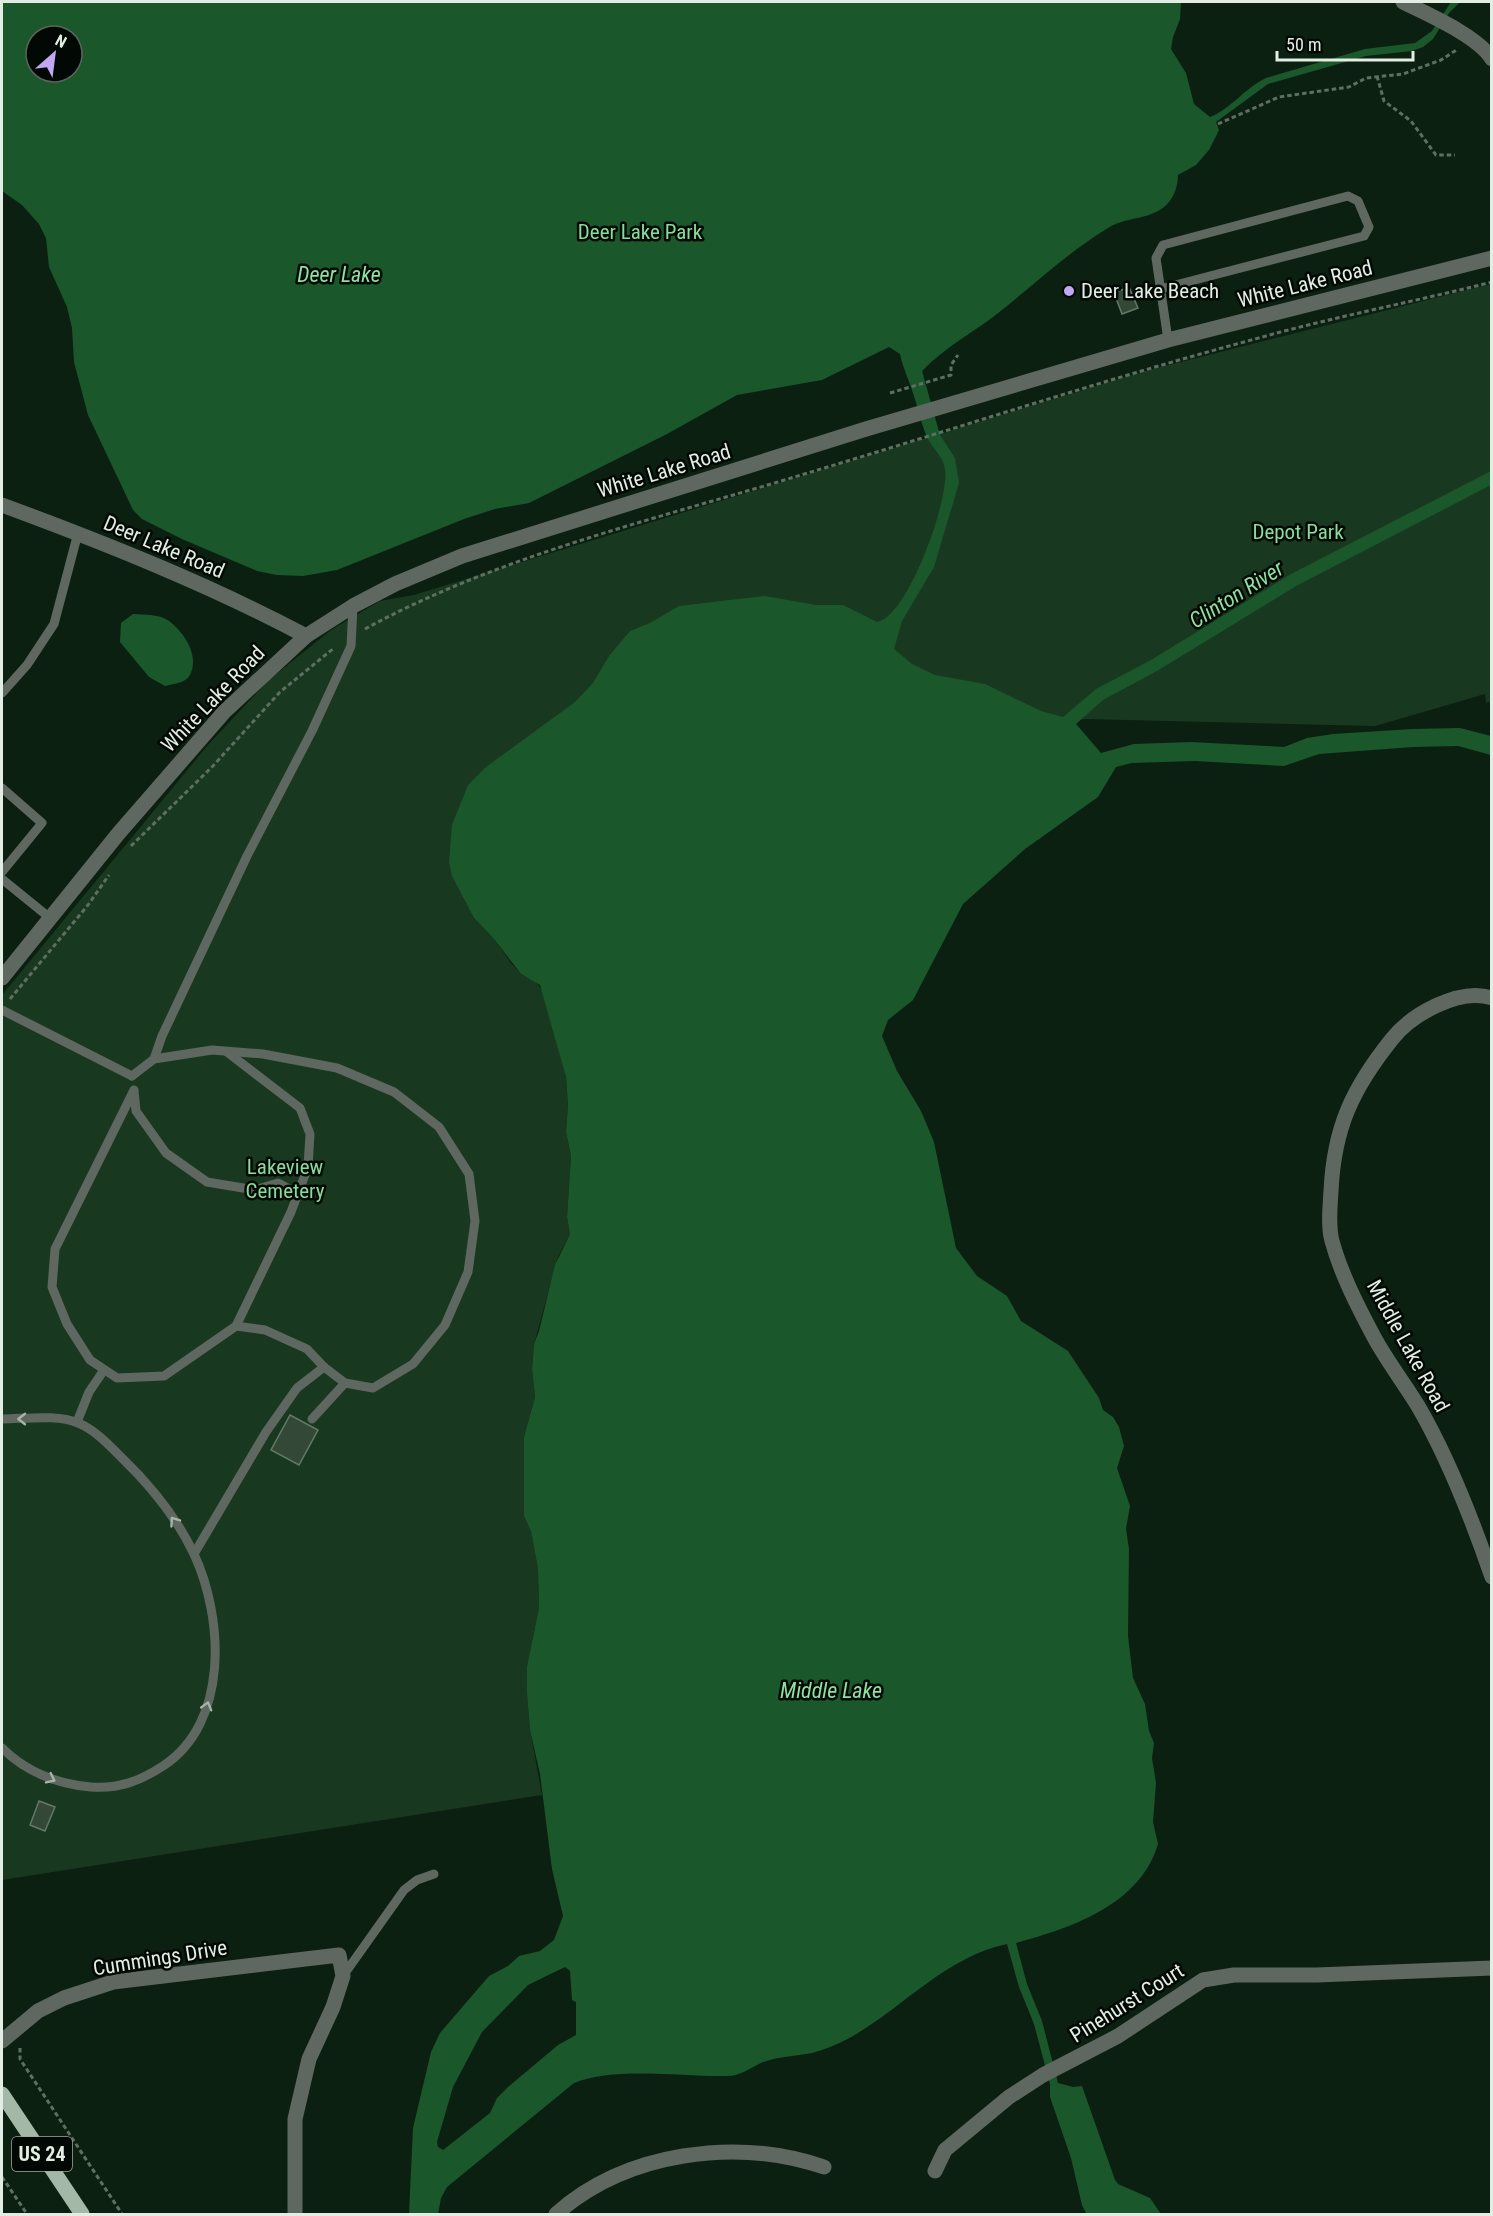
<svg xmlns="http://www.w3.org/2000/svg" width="1493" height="2216" font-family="'Roboto Condensed',sans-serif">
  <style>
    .green { fill: #183920 }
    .water { fill: #1a572b; fill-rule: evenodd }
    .building { fill: #334837; stroke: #637966; stroke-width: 1.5 }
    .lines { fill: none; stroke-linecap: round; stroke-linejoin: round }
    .path { stroke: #5e6f62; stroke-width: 3; stroke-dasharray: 4.5 3; stroke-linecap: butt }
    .service { stroke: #5f6860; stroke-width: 9 }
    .minor { stroke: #5f6860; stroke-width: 15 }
    .tertiary { stroke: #5f6860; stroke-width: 15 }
    .primary { stroke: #a3b8a7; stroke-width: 15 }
    .oneway { stroke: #a7b2a9 }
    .poi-dot { fill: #c1a8f3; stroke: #020803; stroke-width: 2 }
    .labels { text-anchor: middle; stroke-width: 5; stroke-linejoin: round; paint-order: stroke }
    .shield { fill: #020803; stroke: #9fa9a0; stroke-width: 1.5 }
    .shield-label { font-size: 20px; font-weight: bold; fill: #e2eee4 }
    .park-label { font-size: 21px; fill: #89dd9a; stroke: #020803 }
    .street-label { font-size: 21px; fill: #e2eee4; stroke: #020803 }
    .poi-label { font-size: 21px; fill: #e2eee4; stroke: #020803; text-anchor: start }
    .water-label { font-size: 22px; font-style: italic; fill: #8ee29e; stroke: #020803 }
  </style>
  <rect width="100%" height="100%" fill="#0c2011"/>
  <polygon class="green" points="1491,284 1491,701 1486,703 1485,694 1375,726 1086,719 487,767 462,894 474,918 494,939 511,963 521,974 536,982 544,993 566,1077 568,1105 566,1132 571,1156 567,1217 570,1234 558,1257 534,1344 532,1369 535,1397 524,1437 524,1516 531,1530 538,1569 539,1608 527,1666 527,1694 530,1730 542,1795 2,1880 2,995 208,745 269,680 331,630 380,601 414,595 1145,371"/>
  <g class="water">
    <path d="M 2,2 L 1181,2 L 1180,19 L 1173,37 L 1171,49 L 1186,73 L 1194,104 L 1210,117 C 1232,108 1245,88 1266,78 L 1365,49 L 1415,43 L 1432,31 L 1451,2 L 1460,2 L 1449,13 L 1433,39 L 1423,47 L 1412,51 L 1366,56 L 1268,84 L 1216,122 L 1219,130 L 1209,150 L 1196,165 L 1178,175 C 1178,186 1174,199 1164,207 C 1148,220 1125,217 1108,228 C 1070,251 1037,282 1002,310 C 976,331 946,346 922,371 L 940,435 L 955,458 L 959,483 L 934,567 L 902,621 L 894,649 L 912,664 L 935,675 L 985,684 L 1041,711 L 1063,717 L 1096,689 L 1151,660 L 1291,574 L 1491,471 L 1491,485 L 1298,585 L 1157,671 L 1103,700 L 1076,724 L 1101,753 L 1134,744 L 1191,742 L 1284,747 L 1307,738 L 1333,734 L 1412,729 L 1460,728 L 1491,736 L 1491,755 L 1458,746 L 1413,747 L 1319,754 L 1284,766 L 1195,761 L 1132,763 L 1116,767 L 1098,797 L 1025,849 L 963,904 L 913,1000 L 888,1020 L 882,1036 L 897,1071 L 921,1111 L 934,1142 L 956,1248 L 977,1276 L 1007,1296 L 1021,1321 L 1068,1351 L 1099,1398 L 1103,1410 L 1113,1417 L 1119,1427 L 1124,1446 L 1117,1468 L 1130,1506 L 1126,1529 L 1129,1549 L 1128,1636 L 1133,1678 L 1145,1704 L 1149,1731 L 1154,1743 L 1152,1758 L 1156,1783 L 1153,1822 L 1158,1844 C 1140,1905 1071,1928 1016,1943 L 1027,1984 L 1042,2021 L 1058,2083 L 1073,2087 L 1082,2086 L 1115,2180 L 1118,2184 L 1150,2198 L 1161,2214 L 1086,2213 L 1082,2205 L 1071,2158 L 1050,2097 L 1050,2084 L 1034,2024 L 1019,1987 L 1007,1944 C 932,1960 887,2030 819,2051 C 800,2057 779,2055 761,2063 C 750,2068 740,2076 727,2076 C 683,2077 614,2066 574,2083 L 447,2187 L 441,2198 L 438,2214 L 409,2214 L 413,2128 L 431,2052 L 440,2033 L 489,1976 L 508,1966 L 519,1956 L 540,1951 L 554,1940 L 563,1916 L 552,1869 L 540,1774 L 530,1730 L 527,1694 L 527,1666 L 539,1608 L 538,1569 L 531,1531 L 524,1516 L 524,1437 L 535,1397 L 532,1369 L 534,1344 L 539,1331 L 555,1265 L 570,1234 L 567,1217 L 571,1156 L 566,1132 L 568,1105 L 566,1077 L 540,985 L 521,974 L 494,939 L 474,918 L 452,876 L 449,862 L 452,825 L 468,785 L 486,767 L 575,702 L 593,683 L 609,656 L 630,631 L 650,623 L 679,606 L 765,596 L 816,605 L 843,605 L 877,622 C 908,617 950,498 945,469 C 943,455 932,449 927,437 C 921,423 918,408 913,393 C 909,380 903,368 900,354 L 889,347 L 822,380 L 737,395 L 667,434 L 529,503 L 495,509 L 464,519 L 337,570 L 303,576 L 277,575 L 257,571 L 182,539 L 142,519 L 133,510 L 88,415 L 74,362 L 72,328 L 67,307 L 49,267 L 46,238 L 39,224 L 22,205 L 2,191 ZM 36,36 L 72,36 L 72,72 L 36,72 ZM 565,1967 L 570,1971 L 572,2000 L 576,2002 L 576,2035 L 558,2045 L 508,2087 L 497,2098 L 490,2113 L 443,2150 L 438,2147 L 437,2142 L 453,2087 L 482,2032 L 528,1985 Z"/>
    <path d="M 133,614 C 145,615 160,614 169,621 C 184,632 200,656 190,675 C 186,683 173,684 165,686 L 149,677 L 120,642 L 121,623 Z"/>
  </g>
  <g class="building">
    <polygon points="1129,287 1138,308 1122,314 1114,293"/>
    <polygon points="290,1415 318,1430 299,1465 271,1450"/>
    <polygon points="39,1801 55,1807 45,1831 30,1825"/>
  </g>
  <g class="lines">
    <g class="path">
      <polyline points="1377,76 1384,101 1411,121 1436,155 1455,155"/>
      <polyline points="1218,124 1279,97 1349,87 1366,78 1403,74 1441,60 1458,49"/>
      <polyline points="890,393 951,375 951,365 958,355"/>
      <path d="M 365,629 C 498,556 656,519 801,475 C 952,430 1102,380 1255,339 C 1333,317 1413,302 1492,282"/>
      <polyline points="131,846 212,767 280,692 334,648"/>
      <polyline points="10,999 88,905 109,875"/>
      <polyline points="20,2048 20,2059 122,2214"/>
      <polyline points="2,2177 27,2214"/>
    </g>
    <g class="service">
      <polyline points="1160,289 1364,236 1369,227 1358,201 1348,196 1163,245 1156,258 1168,340"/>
      <polyline points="2,693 27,665 54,624 78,533"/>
      <polyline points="2,788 42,823 2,872"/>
      <polyline points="2,879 50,918"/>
      <polyline points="2,1010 132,1076"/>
      <polyline points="227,1052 300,1108 310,1134 308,1167 291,1212 236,1326"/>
      <polyline points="154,1059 162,1036 247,856 312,731 351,646 353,606"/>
      <polyline points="132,1076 154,1059 212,1050 263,1054 337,1068 394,1092 439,1127 469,1174 475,1221 468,1272 445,1325 413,1364 373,1388 345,1383 324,1367 307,1349 265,1330 236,1326 164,1376 117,1378 90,1360 67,1324 52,1287 55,1249 134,1090"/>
      <polyline points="134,1091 136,1111 166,1153 207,1182 255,1190 278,1183 297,1193"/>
      <path d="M 2,1419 C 25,1419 57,1414 78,1423 C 94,1429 109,1445 121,1457 C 149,1484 177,1518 194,1554 C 224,1619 229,1723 163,1766 C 140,1781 119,1789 91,1787 C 57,1784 26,1772 2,1748"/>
      <polyline points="312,1419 345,1383"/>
      <polyline points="77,1422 89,1392 104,1370"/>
      <polyline points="194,1554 266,1432 297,1388 324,1367"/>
      <polyline points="343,1976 404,1890 417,1880 434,1874"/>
    </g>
    <g class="minor">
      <path d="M 1403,2 C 1427,14 1478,36 1492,59"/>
      <path d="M 2,505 C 105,543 208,584 306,636"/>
      <path d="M 1492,998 C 1459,987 1411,1015 1392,1039 C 1352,1089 1334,1128 1331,1191 C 1330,1207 1328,1227 1332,1241 C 1341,1274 1358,1307 1374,1337 C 1387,1361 1404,1383 1418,1406 C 1449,1459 1472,1519 1492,1577"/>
      <polyline points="2,2041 38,2011 64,1998 113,1982 339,1955 343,1976 333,2007 309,2059 295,2119 295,2214"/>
      <polyline points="935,2171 945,2150 1009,2097 1043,2075 1118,2036 1203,1980 1234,1975 1317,1975 1492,1968"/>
      <path d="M 556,2214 C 626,2152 736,2137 824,2167"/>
    </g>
    <polyline class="tertiary" points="2,978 118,834 224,712 306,636 353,606 395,584 462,556 866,429 1168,340 1492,258"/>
    <polyline class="primary" points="2,2094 82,2214"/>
  </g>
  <defs><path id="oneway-chevron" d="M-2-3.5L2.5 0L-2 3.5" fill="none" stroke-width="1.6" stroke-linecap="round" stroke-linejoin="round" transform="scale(1.5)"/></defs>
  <g class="oneway">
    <use href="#oneway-chevron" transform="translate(22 1419) rotate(-180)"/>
    <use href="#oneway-chevron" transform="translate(174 1521) rotate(-125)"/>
    <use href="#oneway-chevron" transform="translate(207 1706) rotate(-74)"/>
    <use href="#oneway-chevron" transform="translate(51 1779) rotate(26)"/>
  </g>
  <circle class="poi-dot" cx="1069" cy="291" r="6"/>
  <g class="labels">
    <rect class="shield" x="12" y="2137" width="60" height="34" rx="4.5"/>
    <g class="shield-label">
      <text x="42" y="2161">US 24</text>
    </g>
    <g class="park-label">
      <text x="640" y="239">Deer Lake Park</text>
      <text x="1298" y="539">Depot Park</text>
      <text x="285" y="1174">Lakeview<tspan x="285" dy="24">Cemetery</tspan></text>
    </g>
    <g class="street-label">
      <text transform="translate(1305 284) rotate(-14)" y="7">White Lake Road</text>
      <text transform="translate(664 471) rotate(-17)" y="7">White Lake Road</text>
      <text transform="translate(164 547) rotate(23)" y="7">Deer Lake Road</text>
      <text transform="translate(213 699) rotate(-46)" y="7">White Lake Road</text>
      <text transform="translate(1408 1346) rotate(61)" y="7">Middle Lake Road</text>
      <text transform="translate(160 1958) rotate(-9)" y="7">Cummings Drive</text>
      <text transform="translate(1127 2003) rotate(-32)" y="7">Pinehurst Court</text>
    </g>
    <g class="poi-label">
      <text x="1081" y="298">Deer Lake Beach</text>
    </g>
    <g class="water-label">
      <text x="339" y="282">Deer Lake</text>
      <text transform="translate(1236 594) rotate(-32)" y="8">Clinton River</text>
      <text x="831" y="1698">Middle Lake</text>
    </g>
  </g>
  <rect width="1493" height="2216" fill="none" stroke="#e2eee4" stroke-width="6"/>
  <g transform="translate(54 54) rotate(28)"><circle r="28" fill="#020803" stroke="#5c645d" stroke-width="1.5"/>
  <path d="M0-4.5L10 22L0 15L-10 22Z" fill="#c1a8f3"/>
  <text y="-9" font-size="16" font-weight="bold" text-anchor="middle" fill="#e2eee4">N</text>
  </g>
  <path d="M1277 51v9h136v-9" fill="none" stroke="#e2eee4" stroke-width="3"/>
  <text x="1286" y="51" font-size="18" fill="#e2eee4" stroke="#020803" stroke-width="4.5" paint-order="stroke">50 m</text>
</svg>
